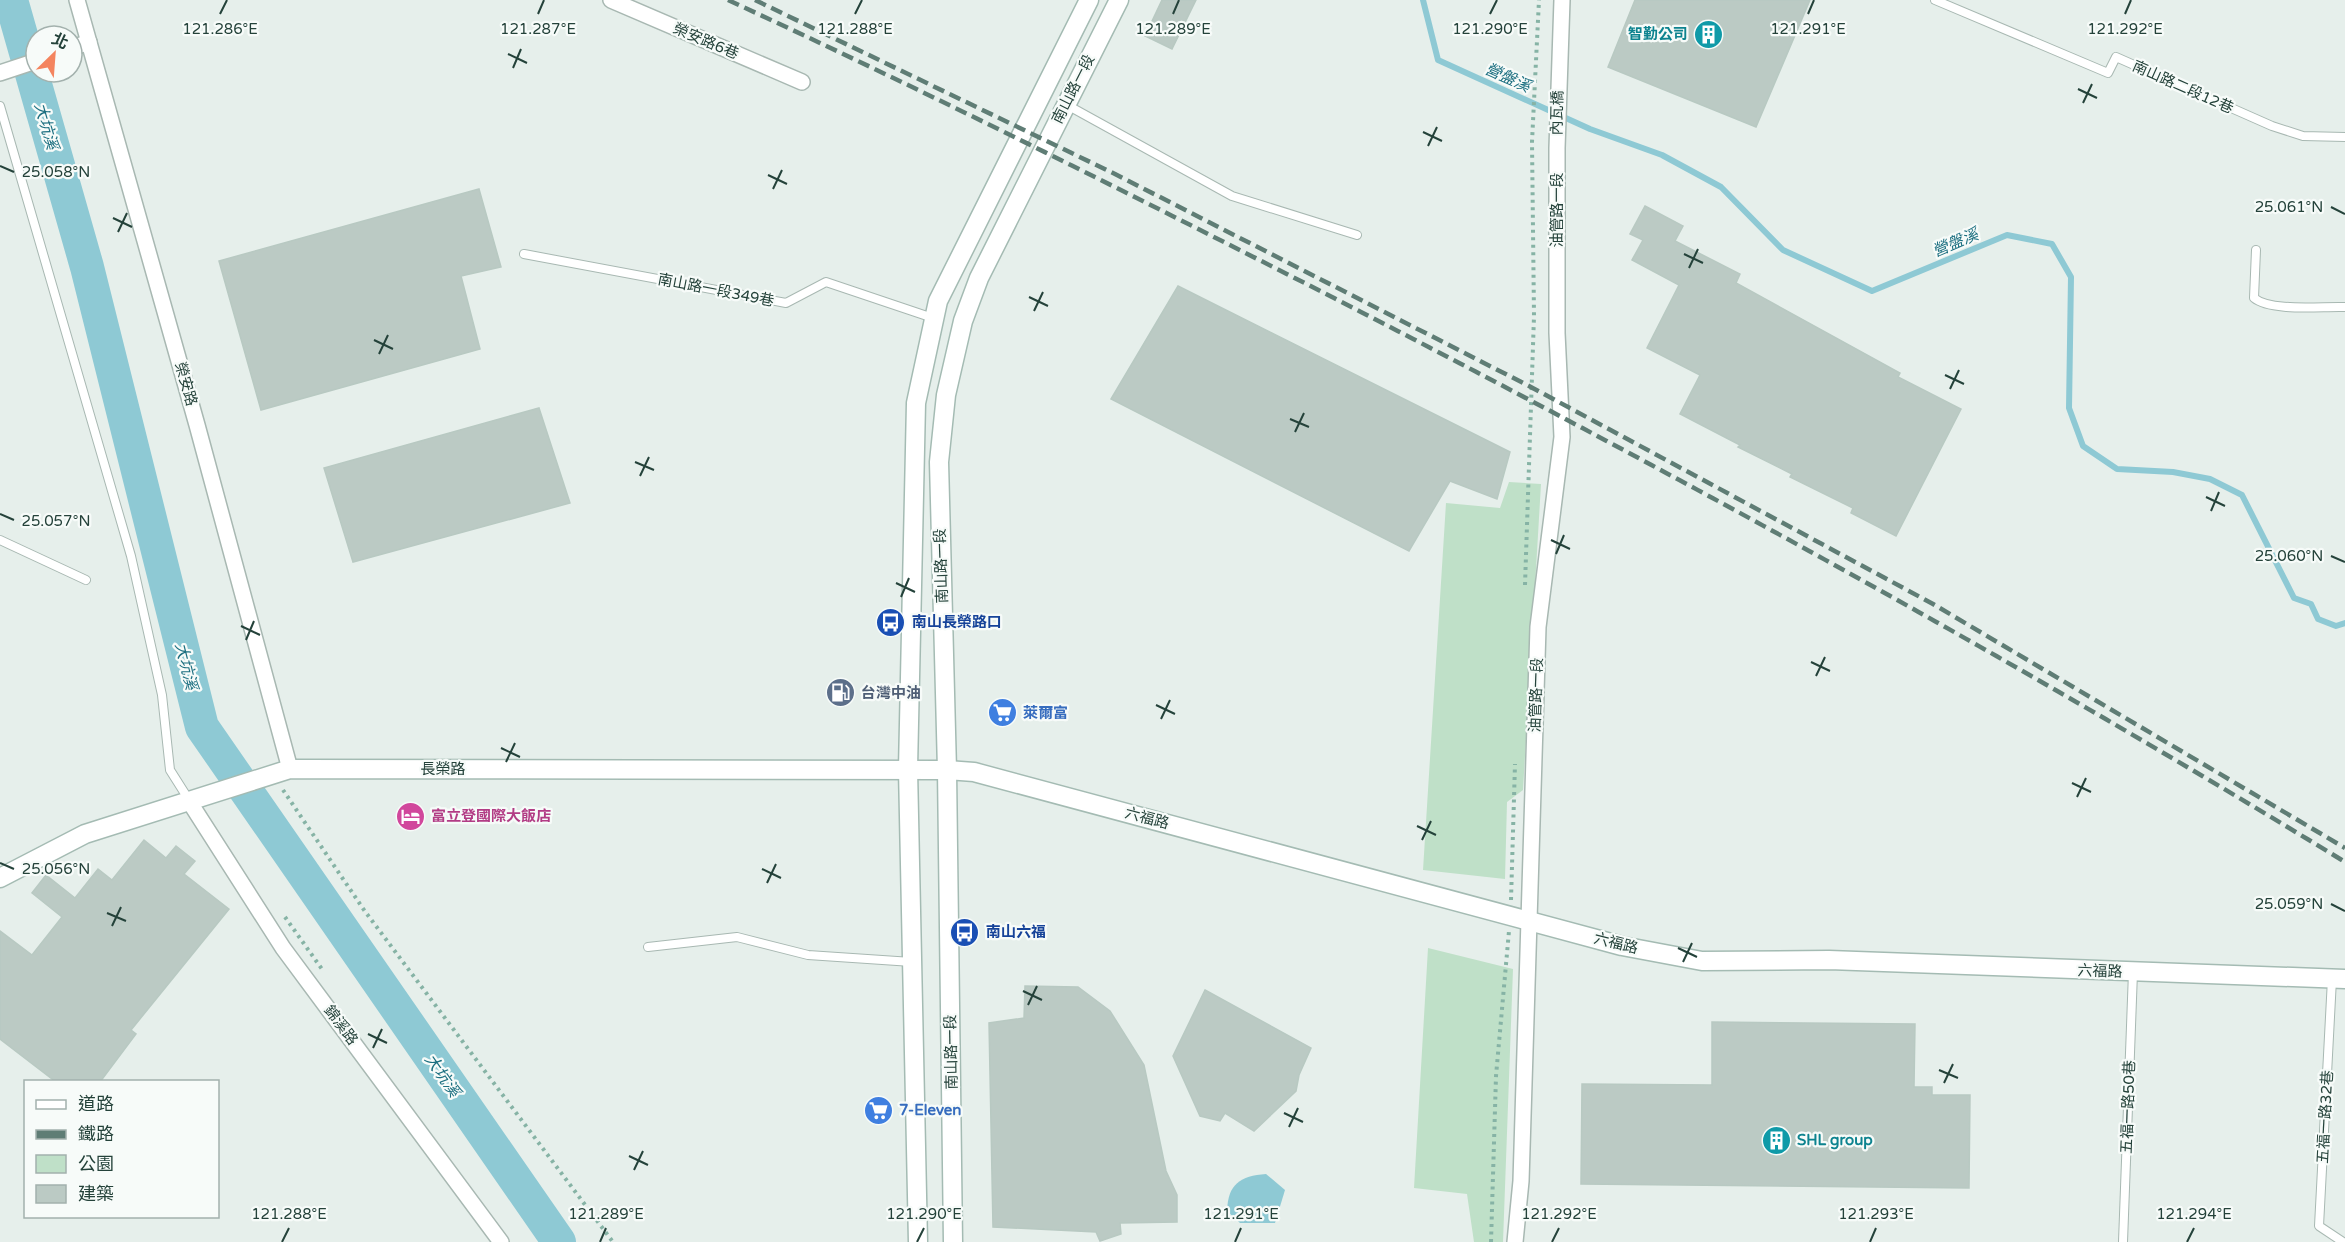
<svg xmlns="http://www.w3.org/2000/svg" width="2345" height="1242" font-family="'Varela Round','Noto Sans TC',sans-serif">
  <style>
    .green { fill: #bfe0c8 }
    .water { fill: #8ec9d4 }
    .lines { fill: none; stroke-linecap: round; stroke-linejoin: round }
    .stream { stroke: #8ec9d4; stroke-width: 6 }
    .river { stroke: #8ec9d4; stroke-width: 34 }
    .building { fill: #bbcac4; stroke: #b8c9c2; stroke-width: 1.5 }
    .lane-casing { stroke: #a8b8b2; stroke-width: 10 }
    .street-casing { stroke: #a8b8b2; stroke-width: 18 }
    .secondary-casing { stroke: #a4bbb3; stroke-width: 21 }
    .path { stroke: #86b3a5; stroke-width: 4; stroke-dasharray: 3 4.5; stroke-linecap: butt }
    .lane { stroke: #fff; stroke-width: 8 }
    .street { stroke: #fff; stroke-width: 15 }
    .secondary { stroke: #fff; stroke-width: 18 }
    .rail { stroke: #5f7d75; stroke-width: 4.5; stroke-dasharray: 12 6; stroke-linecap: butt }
    .ticks { fill: none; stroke: #24423a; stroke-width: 2 }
    .labels { text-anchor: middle; stroke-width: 4.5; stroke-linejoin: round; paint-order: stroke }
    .culture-label { font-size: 15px; font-weight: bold; fill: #0d838f; stroke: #f7fbf9; text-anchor: end }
    .street-label { font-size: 15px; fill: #24423a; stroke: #f7fbf9 }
    .transit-label { font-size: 15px; font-weight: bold; fill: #164399; stroke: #f7fbf9; text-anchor: start }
    .service-label { font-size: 15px; font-weight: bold; fill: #4e5e75; stroke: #f7fbf9; text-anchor: start }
    .shop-label { font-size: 15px; font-weight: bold; fill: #366cbe; stroke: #f7fbf9; text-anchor: start }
    .hotel-label { font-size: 15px; font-weight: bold; fill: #b23c85; stroke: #f7fbf9; text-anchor: start }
    .water-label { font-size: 16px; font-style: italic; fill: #1c6f80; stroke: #f7fbf9 }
    .ticks-label { font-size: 15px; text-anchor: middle; fill: #24423a; stroke: #f7fbf9; stroke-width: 4.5; stroke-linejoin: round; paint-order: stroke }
  </style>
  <rect width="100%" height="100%" fill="#e6efeb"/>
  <g class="green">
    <polygon points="1509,482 1541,484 1523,790 1507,802 1505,879 1423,870 1446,503 1500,508"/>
    <polygon points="1428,948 1513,969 1503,1242 1474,1242 1467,1194 1414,1188"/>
  </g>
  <path class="water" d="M 1266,1174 L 1285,1190 L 1275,1223 L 1240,1223 L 1227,1211 C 1228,1184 1240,1176 1266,1174 Z"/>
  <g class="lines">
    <polyline class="stream" points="1423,0 1438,60 1590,129 1662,155 1721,187 1783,250 1872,291 2007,235 2052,244 2071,277 2069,408 2083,446 2117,469 2173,472 2210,479 2242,495 2294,598 2311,604 2318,619 2336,626 2345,623"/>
    <polyline class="river" points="11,0 87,267 202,727 559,1242"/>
  </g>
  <g class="building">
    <polygon points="1162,0 1196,0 1172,49 1145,36"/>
    <polygon points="1635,0 1810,0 1756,127 1608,67"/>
    <polygon points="479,189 501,267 461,276 480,349 261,410 219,261"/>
    <polygon points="1645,206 1683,226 1675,241 1740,274 1736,283 1900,373 1898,377 1961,409 1896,536 1851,513 1853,508 1790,477 1792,474 1738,447 1740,445 1680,414 1700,375 1647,348 1679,285 1632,260 1643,240 1630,234"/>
    <polygon points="1178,286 1510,452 1497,499 1450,481 1409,551 1111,399"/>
    <polygon points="539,408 570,503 353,562 324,468"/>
    <polygon points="144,840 166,858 176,846 195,861 184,874 229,909 131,1030 136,1034 100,1082 56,1082 0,1039 0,931 32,955 62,917 32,893 46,875 75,898 98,869 112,880"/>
    <polygon points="1025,986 1078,987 1110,1011 1144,1065 1166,1171 1177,1195 1177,1222 1120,1223 1121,1234 1100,1241 1096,1232 993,1227 989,1023 1024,1018"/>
    <polygon points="1205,990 1311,1048 1299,1075 1296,1091 1254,1131 1225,1113 1220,1121 1200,1116 1173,1056"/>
    <polygon points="1712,1022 1915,1024 1914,1087 1932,1087 1932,1095 1970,1095 1969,1188 1581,1184 1582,1084 1712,1085"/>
  </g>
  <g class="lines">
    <defs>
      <g id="lane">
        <polyline points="1935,0 2108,73 2116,57 2272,126 2303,136 2345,137"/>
        <polyline points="1067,105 1232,196 1357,235"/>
        <polyline points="0,106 131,556 162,695 170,770 189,800"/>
        <path d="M 2256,250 L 2254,298 C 2271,312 2322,306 2345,307"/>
        <polyline points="524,254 786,303 826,282 933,318"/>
        <polyline points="0,540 86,580"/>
        <polyline points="648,947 737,937 808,955 912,962"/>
        <polyline points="2332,979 2319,1226 2343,1242"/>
        <polyline points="2123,1242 2133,972"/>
      </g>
      <g id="street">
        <polyline points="77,0 197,425 290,769"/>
        <polyline points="611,0 802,82"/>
        <polyline points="72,48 89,42"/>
        <polyline points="0,73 36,61"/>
        <polyline points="189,801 283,948 501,1242"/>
        <polyline points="1515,1242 1521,1181 1538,627 1562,437 1557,333 1557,148 1562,0"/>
      </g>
      <g id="secondary">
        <polyline points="0,878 85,834 290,769 947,770 974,772 1622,946 1702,961 1829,960 2345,979"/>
        <polyline points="918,1242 908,769 916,403 938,301 1089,0"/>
        <polyline points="953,1242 947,770 939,462 946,395 963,321 979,278 1119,0"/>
      </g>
    </defs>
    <use href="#lane" class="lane-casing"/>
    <use href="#street" class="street-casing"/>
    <use href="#secondary" class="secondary-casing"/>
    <g class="path">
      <polyline points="1525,585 1534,316 1532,142 1539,0"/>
      <polyline points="283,790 364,910 613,1242"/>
      <polyline points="1511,900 1515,764"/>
      <polyline points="285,917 324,972"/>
      <polyline points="1491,1242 1496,1076 1509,931"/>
    </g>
    <use href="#lane" class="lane"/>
    <use href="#street" class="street"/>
    <use href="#secondary" class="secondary"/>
    <g class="rail">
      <path d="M 728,0 C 932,94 1132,195 1332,297 C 1676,474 2015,660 2345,862"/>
      <polyline points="755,0 1115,174 1529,386 1933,604 2345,848"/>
    </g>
  </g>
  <path class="ticks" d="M 220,14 L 227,0M 538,14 L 544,0M 855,14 L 862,0M 1173,14 L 1179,0M 1490,14 L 1497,0M 1808,14 L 1814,0M 2125,14 L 2131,0M 508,54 L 527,63M 513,68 L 521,49M 2078,89 L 2097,98M 2083,103 L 2092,84M 1423,132 L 1442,141M 1428,146 L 1437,127M 0,166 L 14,172M 768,175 L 787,184M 773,189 L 782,170M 2331,207 L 2345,214M 113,218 L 132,227M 118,232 L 127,213M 1684,254 L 1703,263M 1689,268 L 1698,249M 1029,297 L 1048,306M 1034,311 L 1043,292M 374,340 L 393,349M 379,354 L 388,335M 1945,375 L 1964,384M 1950,389 L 1959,370M 1290,419 L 1309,427M 1295,432 L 1304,413M 635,462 L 654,470M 640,476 L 649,457M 2206,497 L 2225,506M 2211,511 L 2219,492M 0,514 L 14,520M 1551,540 L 1570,549M 1556,554 L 1564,535M 2331,556 L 2345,562M 896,583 L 915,592M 901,597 L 909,578M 241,626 L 260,635M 246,640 L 254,621M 1811,662 L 1830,671M 1816,676 L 1825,657M 1156,705 L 1175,714M 1161,719 L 1170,700M 501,748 L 520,757M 506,762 L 515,743M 2072,783 L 2091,792M 2077,797 L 2086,778M 1417,826 L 1436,835M 1422,840 L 1431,821M 0,863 L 14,869M 762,869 L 781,878M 767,883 L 776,864M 2331,904 L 2345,911M 107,913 L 126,921M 112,926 L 121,907M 1678,948 L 1697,957M 1683,962 L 1692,943M 1023,991 L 1042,1000M 1028,1005 L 1037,986M 368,1034 L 387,1043M 373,1048 L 382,1029M 1939,1070 L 1958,1078M 1944,1083 L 1953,1064M 1284,1113 L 1303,1122M 1289,1127 L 1298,1108M 629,1156 L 648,1165M 634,1170 L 643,1151M 282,1242 L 289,1228M 600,1242 L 606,1228M 917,1242 L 924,1228M 1235,1242 L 1241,1228M 1552,1242 L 1559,1228M 1870,1242 L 1876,1228M 2187,1242 L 2194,1228"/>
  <defs>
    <symbol id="building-disc" viewBox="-11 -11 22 22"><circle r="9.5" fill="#0f9aa8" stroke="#f7fbf9"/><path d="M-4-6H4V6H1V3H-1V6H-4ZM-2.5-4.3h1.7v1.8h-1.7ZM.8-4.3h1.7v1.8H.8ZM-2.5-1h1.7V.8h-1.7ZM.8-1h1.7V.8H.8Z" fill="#fff"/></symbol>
    <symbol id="bus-disc" viewBox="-11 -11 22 22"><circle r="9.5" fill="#1a4fb4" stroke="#f7fbf9"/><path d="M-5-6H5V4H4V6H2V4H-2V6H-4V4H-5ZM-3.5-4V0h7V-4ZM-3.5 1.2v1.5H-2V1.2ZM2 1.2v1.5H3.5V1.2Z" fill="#fff"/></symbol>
    <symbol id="fuel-disc" viewBox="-11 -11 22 22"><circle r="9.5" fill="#5c6f8a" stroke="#f7fbf9"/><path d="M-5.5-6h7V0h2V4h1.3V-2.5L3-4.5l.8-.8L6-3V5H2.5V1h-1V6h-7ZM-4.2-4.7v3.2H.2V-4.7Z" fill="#fff"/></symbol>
    <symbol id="supermarket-disc" viewBox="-11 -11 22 22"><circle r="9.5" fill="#3f7fe0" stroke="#f7fbf9"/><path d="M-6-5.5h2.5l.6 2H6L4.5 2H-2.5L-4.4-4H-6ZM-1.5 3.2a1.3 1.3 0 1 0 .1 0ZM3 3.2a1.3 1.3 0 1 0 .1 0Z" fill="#fff"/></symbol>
    <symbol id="hotel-disc" viewBox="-11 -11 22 22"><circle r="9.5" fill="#d1479c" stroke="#f7fbf9"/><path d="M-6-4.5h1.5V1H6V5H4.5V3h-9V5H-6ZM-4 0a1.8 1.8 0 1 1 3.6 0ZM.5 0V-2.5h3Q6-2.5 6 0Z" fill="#fff"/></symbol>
  </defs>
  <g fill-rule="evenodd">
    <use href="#building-disc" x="1692" y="18" width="33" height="33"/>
    <use href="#bus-disc" x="874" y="606" width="33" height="33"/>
    <use href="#fuel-disc" x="824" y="676" width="33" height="33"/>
    <use href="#supermarket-disc" x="986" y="696" width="33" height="33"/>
    <use href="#hotel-disc" x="394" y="800" width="33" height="33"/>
    <use href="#bus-disc" x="948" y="916" width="33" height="33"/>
    <use href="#supermarket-disc" x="862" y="1094" width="33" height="33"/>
    <use href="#building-disc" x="1760" y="1124" width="33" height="33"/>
  </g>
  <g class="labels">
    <g class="culture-label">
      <text x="1688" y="39">智勤公司</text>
      <text x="1797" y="1145" text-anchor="start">SHL group</text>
    </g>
    <g class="street-label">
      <text transform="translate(706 41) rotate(23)" y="5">榮安路6巷</text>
      <text transform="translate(2183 87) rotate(24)" y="5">南山路二段12巷</text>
      <text transform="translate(1073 89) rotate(-63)" y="5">南山路一段</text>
      <text transform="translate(1557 113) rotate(-89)" y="5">內瓦橋</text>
      <text transform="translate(1557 210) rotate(-90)" y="5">油管路一段</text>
      <text transform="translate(716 290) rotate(11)" y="5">南山路一段349巷</text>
      <text transform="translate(186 384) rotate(74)" y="5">榮安路</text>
      <text transform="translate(941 566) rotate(-92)" y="5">南山路一段</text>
      <text transform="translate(1536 695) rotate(-88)" y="5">油管路一段</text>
      <text x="443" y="774">長榮路</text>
      <text transform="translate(1147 818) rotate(15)" y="5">六福路</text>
      <text transform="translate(1616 943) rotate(14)" y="5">六福路</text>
      <text transform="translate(2100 971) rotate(2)" y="5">六福路</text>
      <text transform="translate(341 1025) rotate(53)" y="5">錦溪路</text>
      <text transform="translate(951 1052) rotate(-91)" y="5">南山路一段</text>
      <text transform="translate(2128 1107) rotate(-88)" y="5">五福一路50巷</text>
      <text transform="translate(2325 1117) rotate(-87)" y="5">五福一路32巷</text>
    </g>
    <g class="transit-label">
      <text x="912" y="627">南山長榮路口</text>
      <text x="986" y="937">南山六福</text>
    </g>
    <g class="service-label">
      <text x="861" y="698">台灣中油</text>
    </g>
    <g class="shop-label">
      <text x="1023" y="718">萊爾富</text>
      <text x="899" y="1115">7-Eleven</text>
    </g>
    <g class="hotel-label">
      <text x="431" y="821">富立登國際大飯店</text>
    </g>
    <g class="water-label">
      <text transform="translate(1508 77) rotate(24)" y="6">營盤溪</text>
      <text transform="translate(47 126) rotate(74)" y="6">大坑溪</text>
      <text transform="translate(1955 242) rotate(-23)" y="6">營盤溪</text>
      <text transform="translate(187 666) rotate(76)" y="6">大坑溪</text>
      <text transform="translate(443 1075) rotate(55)" y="6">大坑溪</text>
    </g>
  </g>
  <g class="ticks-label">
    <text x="220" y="34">121.286°E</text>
    <text x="538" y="34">121.287°E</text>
    <text x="855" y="34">121.288°E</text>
    <text x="1173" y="34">121.289°E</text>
    <text x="1490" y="34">121.290°E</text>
    <text x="1808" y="34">121.291°E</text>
    <text x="2125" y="34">121.292°E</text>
    <text x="56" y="177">25.058°N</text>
    <text x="2289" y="212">25.061°N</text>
    <text x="56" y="526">25.057°N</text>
    <text x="2289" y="561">25.060°N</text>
    <text x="56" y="874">25.056°N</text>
    <text x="2289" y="909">25.059°N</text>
    <text x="289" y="1219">121.288°E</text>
    <text x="924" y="1219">121.290°E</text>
    <text x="1241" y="1219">121.291°E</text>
    <text x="2194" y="1219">121.294°E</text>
    <text x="606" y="1219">121.289°E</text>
    <text x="1559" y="1219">121.292°E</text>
    <text x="1876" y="1219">121.293°E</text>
  </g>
  <rect x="24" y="1080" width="195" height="138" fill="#f7fbf9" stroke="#a3b1ad" stroke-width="1.5"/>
  <rect x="36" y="1100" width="30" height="9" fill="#ffffff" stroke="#a3b1ad" stroke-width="1.5"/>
  <text x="78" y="1110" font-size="18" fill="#24423a">道路</text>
  <rect x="36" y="1130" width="30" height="9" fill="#5f7d75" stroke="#a3b1ad" stroke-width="1.5"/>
  <text x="78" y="1140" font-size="18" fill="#24423a">鐵路</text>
  <rect x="36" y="1155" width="30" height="18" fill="#bfe0c8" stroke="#a3b1ad" stroke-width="1.5"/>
  <text x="78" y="1170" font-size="18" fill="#24423a">公園</text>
  <rect x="36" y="1185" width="30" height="18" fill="#bbcac4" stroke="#a3b1ad" stroke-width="1.5"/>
  <text x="78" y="1200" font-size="18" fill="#24423a">建築</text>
  <g transform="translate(54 54) rotate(25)"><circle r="28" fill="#f7fbf9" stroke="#a3b1ad" stroke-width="1.5"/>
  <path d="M0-4.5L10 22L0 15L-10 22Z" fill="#f4845f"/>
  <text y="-9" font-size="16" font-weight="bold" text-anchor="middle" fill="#24423a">北</text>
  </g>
</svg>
